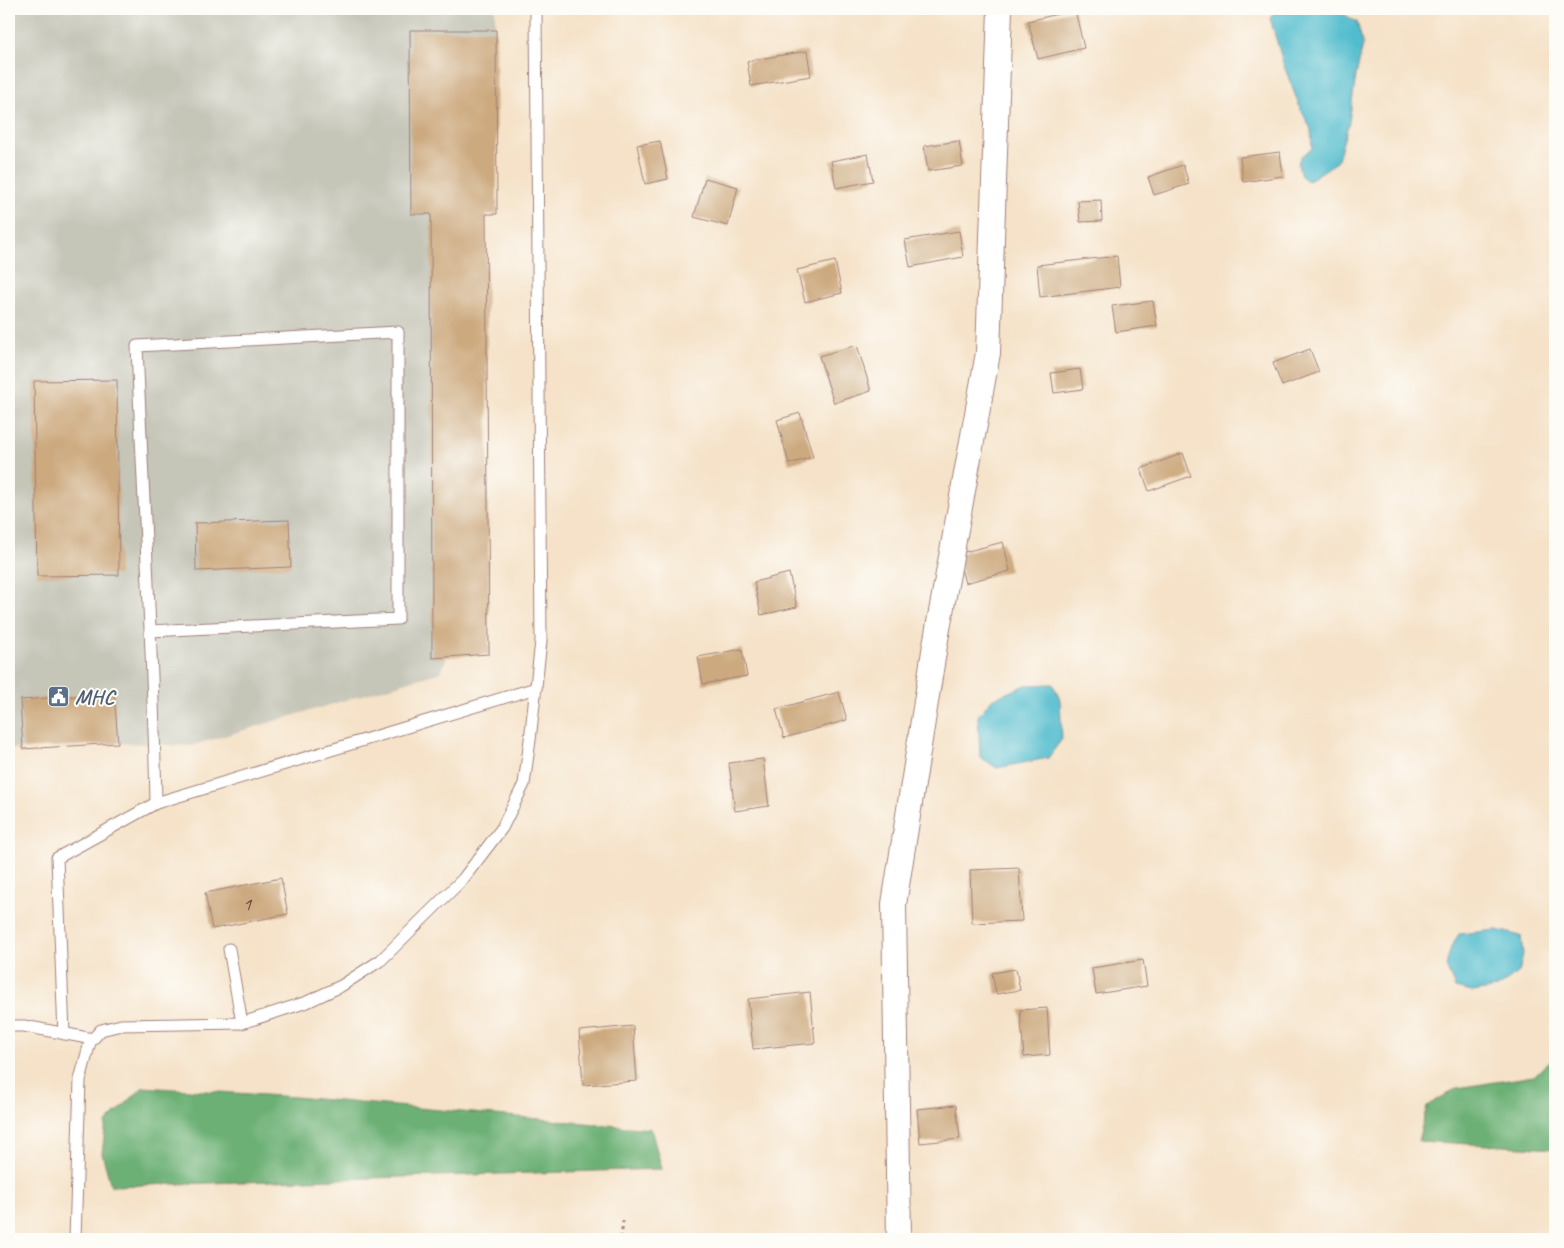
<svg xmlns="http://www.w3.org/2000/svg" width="1564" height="1248" font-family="Caveat,sans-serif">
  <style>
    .industrial { fill: #c5c5b8 }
    .forest { fill: #6cb074; stroke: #5b6850 }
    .water { fill: #51bccd; stroke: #4e6e7c }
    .building { fill: #cca97e }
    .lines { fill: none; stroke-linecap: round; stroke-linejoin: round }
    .service-casing { stroke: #a0807a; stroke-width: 13 }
    .minor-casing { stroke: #a0807a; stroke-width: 26 }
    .path { stroke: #a0807a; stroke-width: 3; stroke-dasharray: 4 4; stroke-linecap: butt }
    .service { stroke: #fff; stroke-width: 11 }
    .minor { stroke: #fff; stroke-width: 24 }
    .labels { text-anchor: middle; stroke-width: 4; stroke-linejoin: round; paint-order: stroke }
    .number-label { font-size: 19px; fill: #6a4240 }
    .service-label { font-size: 21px; font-weight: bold; fill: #4e5e75; stroke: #fdfcf7; text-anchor: start }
  </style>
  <rect width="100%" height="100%" fill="#fdfcf7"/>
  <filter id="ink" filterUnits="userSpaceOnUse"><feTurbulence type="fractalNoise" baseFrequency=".02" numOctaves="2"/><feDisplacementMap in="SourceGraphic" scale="10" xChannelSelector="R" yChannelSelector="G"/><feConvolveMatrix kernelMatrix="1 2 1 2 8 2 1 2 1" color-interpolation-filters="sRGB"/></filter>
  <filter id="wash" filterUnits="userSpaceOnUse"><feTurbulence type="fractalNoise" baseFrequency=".0096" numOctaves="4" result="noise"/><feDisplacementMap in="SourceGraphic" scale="20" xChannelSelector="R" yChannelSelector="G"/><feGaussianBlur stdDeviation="1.12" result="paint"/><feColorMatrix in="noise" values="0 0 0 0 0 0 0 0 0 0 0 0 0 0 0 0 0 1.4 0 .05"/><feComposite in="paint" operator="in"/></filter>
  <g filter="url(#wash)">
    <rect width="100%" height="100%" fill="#f5e2c8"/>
    <polygon class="industrial" points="9,9 495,9 497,214 486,215 489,654 447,656 441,672 190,746 118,743 9,749"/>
    <g class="forest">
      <polygon points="1555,1056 1555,1149 1418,1141 1427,1106 1457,1088 1534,1076"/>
      <polygon points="143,1087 295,1097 651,1129 662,1169 111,1186 102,1153 106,1123"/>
    </g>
    <g class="water">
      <polygon points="1278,9 1335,9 1357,22 1363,44 1356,76 1349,122 1337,162 1308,181 1301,176 1298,164 1301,156 1312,149 1311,129 1301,110 1284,66 1270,18"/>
      <polygon points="1053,684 1060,700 1062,739 1048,758 997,768 980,757 978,716 992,699 1026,685"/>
      <polygon points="1497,930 1521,936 1523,954 1519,972 1497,988 1472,992 1455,988 1446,966 1451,947 1459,934"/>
    </g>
    <g id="blocks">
      <g class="building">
        <polygon points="1075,10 1084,48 1038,59 1028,21"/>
        <polygon points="410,30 496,30 497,214 486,214 489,654 432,658 431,214 411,214"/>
        <polygon points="807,51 811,76 751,86 747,61"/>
        <polygon points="660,141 668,179 645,184 637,145"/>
        <polygon points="959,141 963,166 928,171 924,146"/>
        <polygon points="1280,152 1283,176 1243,182 1240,157"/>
        <polygon points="868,154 873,181 836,188 831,161"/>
        <polygon points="1183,165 1189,184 1154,195 1148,177"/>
        <polygon points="705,178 738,187 728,226 694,217"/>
        <polygon points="1101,200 1102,221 1080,222 1078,201"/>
        <polygon points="959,231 963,257 910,267 905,240"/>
        <polygon points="1117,256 1120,287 1040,297 1037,265"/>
        <polygon points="835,261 842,293 805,302 797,270"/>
        <polygon points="1153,301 1157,326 1116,332 1112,306"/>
        <polygon points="857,345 871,391 834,403 819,356"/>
        <polygon points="1310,349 1319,372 1282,386 1273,363"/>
        <polygon points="1080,369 1083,389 1054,393 1051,373"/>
        <polygon points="117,380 119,575 37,576 34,381"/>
        <polygon points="800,413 813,457 789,464 777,420"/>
        <polygon points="1183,453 1191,476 1149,491 1141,469"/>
        <polygon points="289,520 291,567 196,571 195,523"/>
        <polygon points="1003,542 1010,571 965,583 957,554"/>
        <polygon points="789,573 797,607 761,615 754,582"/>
        <polygon points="742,649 747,676 703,684 698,657"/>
        <polygon points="839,692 847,720 784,738 776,709"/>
        <polygon points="114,693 118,743 23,749 20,700"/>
        <polygon points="763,759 769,806 735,811 729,763"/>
        <polygon points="1019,868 1022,921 972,923 970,870"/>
        <polygon points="281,878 288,914 212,929 205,893"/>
        <polygon points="1143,960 1147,986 1096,994 1092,968"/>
        <polygon points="1016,969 1020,990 996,994 992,973"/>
        <polygon points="810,992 815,1043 753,1049 748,999"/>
        <polygon points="1047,1008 1050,1055 1024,1057 1020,1010"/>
        <polygon points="633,1026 637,1081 583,1085 579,1031"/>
        <polygon points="956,1105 960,1139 920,1143 917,1109"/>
      </g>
    </g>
  </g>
  <g filter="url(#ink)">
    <use href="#blocks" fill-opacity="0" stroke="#a0807a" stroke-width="1"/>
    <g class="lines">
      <defs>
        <g id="service">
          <polyline points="156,803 536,688"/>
          <polyline points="229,949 242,1023"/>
          <polyline points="9,1026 24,1026 93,1039"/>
          <path d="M 64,1034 L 57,858 L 156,803 C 153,651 143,498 137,346 L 398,332 L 398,619 L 150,631"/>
          <polyline points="75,1239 80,1080 90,1042 101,1030 121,1025 242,1023 307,1002 341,986 381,960 463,879 502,828 524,784 530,740 541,641 536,9"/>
        </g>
        <polyline id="minor" points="899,1239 894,904 935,645 988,353 1000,9"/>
      </defs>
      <use href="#service" class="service-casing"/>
      <use href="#minor" class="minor-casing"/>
      <polyline class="path" points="621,1239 623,1221"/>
      <use href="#service" class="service"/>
      <use href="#minor" class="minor"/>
    </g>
  </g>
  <defs>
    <symbol id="civic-square" viewBox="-11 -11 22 22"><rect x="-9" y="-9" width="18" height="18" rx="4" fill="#5c6f8a" stroke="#fdfcf7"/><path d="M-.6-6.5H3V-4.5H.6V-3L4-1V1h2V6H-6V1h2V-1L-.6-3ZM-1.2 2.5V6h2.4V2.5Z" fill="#fff"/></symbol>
  </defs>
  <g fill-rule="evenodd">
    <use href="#civic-square" x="46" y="684" width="25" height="25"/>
  </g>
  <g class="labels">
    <g class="number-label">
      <text x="247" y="910">1</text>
    </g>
    <g class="service-label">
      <text x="75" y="704">МНС</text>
    </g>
  </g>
  <rect width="1564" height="1248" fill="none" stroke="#fdfcf7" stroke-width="30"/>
</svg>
